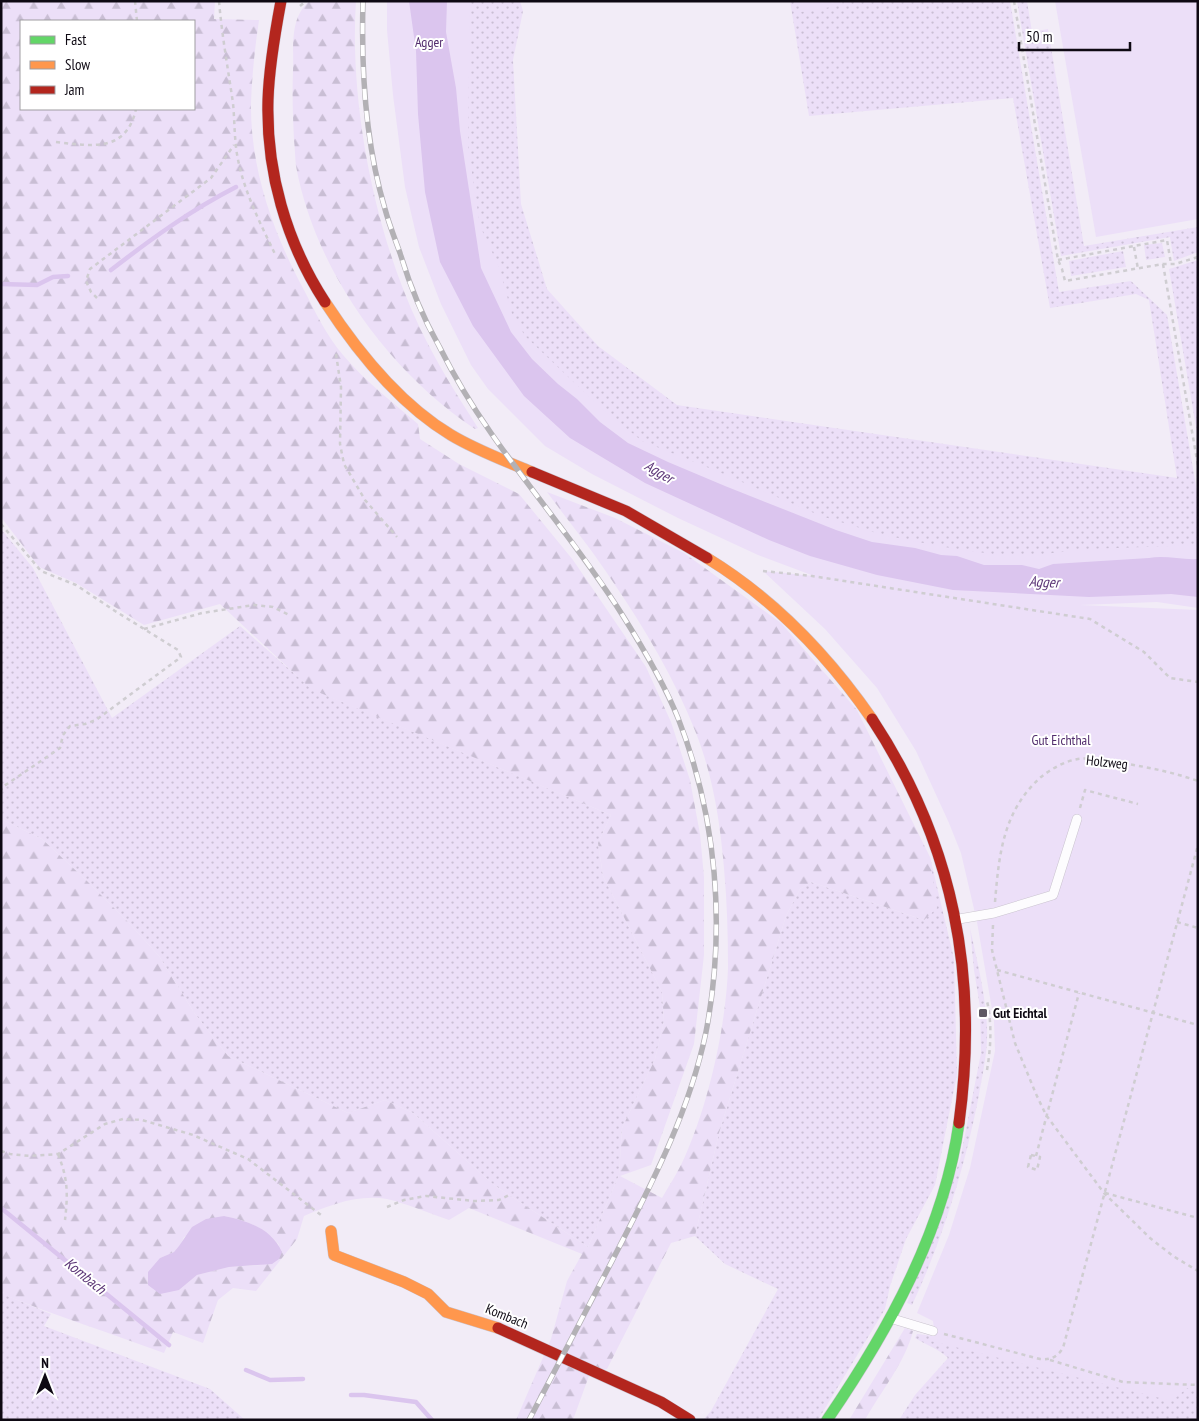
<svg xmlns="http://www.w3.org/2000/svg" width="1199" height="1421" font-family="'PT Sans Narrow',sans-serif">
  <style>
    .grass { fill: url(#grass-dots) }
    .forest { fill: url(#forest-firs); fill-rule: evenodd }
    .green { fill: #ecdff8 }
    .water { fill: #dbc5ee }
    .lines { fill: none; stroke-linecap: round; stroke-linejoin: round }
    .stream { stroke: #dbc5ee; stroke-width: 4.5 }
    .lane-casing { stroke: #cac4cf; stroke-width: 10 }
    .fast-casing { stroke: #cac4cf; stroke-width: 12 }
    .slow-casing { stroke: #cac4cf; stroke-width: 12 }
    .jam-casing { stroke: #cac4cf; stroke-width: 12 }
    .path { stroke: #cfcdd1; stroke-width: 2.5; stroke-dasharray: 4 4; stroke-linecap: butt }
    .lane { stroke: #fdfcfe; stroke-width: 9 }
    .fast { stroke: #63d668; stroke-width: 11 }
    .slow { stroke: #ff974d; stroke-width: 11 }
    .jam { stroke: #b3261e; stroke-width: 11 }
    .rail-casing { stroke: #b3b1b5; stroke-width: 5.5 }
    .rail { stroke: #fff; stroke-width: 4; stroke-dasharray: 11; stroke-linecap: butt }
    .poi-dot { fill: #5e5863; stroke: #fff; stroke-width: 2 }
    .labels { text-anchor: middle; stroke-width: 4; stroke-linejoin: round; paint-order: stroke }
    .park-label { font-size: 14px; fill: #522d6d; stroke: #fff }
    .street-label { font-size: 14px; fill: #0e0913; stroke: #fff }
    .poi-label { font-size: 14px; font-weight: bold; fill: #0e0913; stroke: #fff; text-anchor: start }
    .water-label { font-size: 15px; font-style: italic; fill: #5c3677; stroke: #fff }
  </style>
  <defs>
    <pattern id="grass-dots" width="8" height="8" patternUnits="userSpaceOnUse" patternTransform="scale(1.25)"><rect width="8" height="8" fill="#ecdff8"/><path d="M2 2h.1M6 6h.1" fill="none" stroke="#c9bed4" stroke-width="1.8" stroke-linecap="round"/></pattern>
    <pattern id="forest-firs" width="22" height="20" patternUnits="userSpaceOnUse" patternTransform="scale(1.25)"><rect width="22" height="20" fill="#ecdff8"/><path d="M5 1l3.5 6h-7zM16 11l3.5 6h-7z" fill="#c9bed4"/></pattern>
  </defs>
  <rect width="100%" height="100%" fill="#f2ecf7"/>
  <g class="grass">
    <polygon points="447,1 520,1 523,11 513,60 521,204 547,289 598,346 677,405 1177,478 1149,300 1136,294 1050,308 1013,98 809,116 790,1 1010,1 1059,292 1131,281 1167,315 1198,498 1198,559 1053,564 888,544 668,462 532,359 481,268"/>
    <polygon points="1017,1 1027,1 1032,32 1048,29 1084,246 1198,227 1198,252 1174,261 1170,237 1061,256"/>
    <polygon points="1162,243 1165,257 1146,260 1144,245"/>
    <polygon points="1123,251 1126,267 1071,276 1069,261"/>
    <polygon points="1198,260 1198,439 1169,269"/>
    <polygon points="1,529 33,568 112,718 240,626 312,689 611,815 598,843 603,876 662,992 664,1021 655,1059 622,1128 619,1175 588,1247 494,1185 413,1113 385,1100 348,1113 228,1056 195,1014 159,956 129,923 86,880 42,839 1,819"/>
    <polygon points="930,857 954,959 957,1074 935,1185 906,1239 890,1286 885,1309 818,1420 703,1420 711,1411 778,1289 725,1264 695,1236 719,1133 786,916 800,889 811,882 924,920"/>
    <path d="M 970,928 C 977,961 986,995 987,1029 C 988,1053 982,1076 978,1100 C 964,1170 942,1241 912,1305 L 907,1303 L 960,1160 L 981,1053 L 980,1007 L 974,970 Z"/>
    <polygon points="1,1291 3,1294 51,1314 44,1326 210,1389 245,1420 1,1420"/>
    <path d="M 917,1334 L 1198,1367 L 1198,1420 L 899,1420 L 915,1395 L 948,1358 C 939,1349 926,1345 915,1338 Z"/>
  </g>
  <g class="forest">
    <path d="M 1,1 L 215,1 L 214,19 L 259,20 C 255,47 252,75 251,103 C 250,168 273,233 304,290 C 315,312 327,336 343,355 C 365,381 392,402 418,424 L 420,439 L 459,464 L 519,494 L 573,560 L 646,667 L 671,722 L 690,780 L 700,834 L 704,877 L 704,955 L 694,1044 L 651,1165 L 620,1176 L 662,1198 C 670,1184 680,1169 686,1154 C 709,1101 726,1026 728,968 C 728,934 727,901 724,868 C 720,822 713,776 696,733 C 675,679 645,629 613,582 C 593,551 569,522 547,492 L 615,518 L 684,553 L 781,623 L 857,710 L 930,857 L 937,908 L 924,920 L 811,882 L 800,889 L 786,916 L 719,1133 L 695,1236 L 671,1243 L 607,1369 L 590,1373 L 573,1420 L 516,1420 L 551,1339 L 567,1281 L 582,1254 L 469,1208 L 449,1220 C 431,1214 405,1203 387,1199 C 358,1194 330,1205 304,1216 L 297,1239 L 256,1291 L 233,1288 L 218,1300 L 203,1343 L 173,1332 L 164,1353 C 110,1333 56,1316 2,1294 L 1,1291 L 1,819 L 42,839 L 86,880 L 129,923 L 159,956 L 195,1014 L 228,1056 L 348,1113 L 385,1100 L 413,1113 L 494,1185 L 588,1247 L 619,1175 L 622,1128 L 655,1059 L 664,1021 L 662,992 L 603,876 L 598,843 L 611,815 L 311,689 L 220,604 L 144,625 L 76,583 L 39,567 L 1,517 ZM 21,21 L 194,21 L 194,109 L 21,109 ZM 224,1216 C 245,1220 265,1227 279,1245 L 261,1265 L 229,1267 L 197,1275 L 179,1290 L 160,1258 L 174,1252 L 180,1246 L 184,1237 Z"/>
    <path d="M 310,1 L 356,1 C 349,103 375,234 419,326 C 436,362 457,395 478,428 L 475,429 C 388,371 315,270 296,166 C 295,158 295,148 294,140 C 293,117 292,95 293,72 C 294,48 289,17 310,1 Z"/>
    <path d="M 905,1328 L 913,1331 C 905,1363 881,1391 865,1420 L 849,1420 Z"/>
  </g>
  <g class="green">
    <polygon points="387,1 470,1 468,146 480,226 499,267 512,314 525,336 600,407 642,441 719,472 821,516 883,535 944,547 999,555 1033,555 1091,549 1198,545 1198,608 1157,602 1080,605 1198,610 1198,1393 1187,1388 1172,1401 931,1341 934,1329 933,1321 917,1313 949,1235 970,1168 995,1051 994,1021 977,922 961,853 949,823 916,751 877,688 825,629 763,571 814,576 758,555 678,518 592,474 545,446 488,389 471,365 441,304 419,247 405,187 393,95 387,30"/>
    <polygon points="800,1 842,1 843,5 801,12"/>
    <polygon points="1055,1 1198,1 1198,219 1096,237"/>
  </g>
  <g class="water">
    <path d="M 409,1 L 447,1 L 446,32 L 456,88 L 460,131 L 481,268 L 511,332 L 532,359 L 558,384 L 577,399 L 600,422 L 628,443 L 668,462 L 725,486 L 836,530 L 872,542 L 915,548 L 941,555 L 957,556 L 984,565 L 1022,565 L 1039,569 L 1053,564 L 1149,558 C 1165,555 1181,560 1198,559 L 1198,597 L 1171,594 L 1089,597 L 953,590 L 877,575 L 810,556 L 769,540 L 645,483 L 570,438 L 524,396 L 473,326 L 440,262 L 425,192 L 418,114 L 416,51 Z"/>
    <path d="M 224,1216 C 248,1221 271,1228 282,1252 L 279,1259 L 272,1264 L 229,1267 L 197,1275 L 179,1290 L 160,1294 L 148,1285 L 148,1272 L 160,1258 L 174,1252 L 179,1246 L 192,1227 L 206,1219 Z"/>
  </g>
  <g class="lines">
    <g class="stream">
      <path d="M 111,270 C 151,239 191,210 236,187"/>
      <polyline points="1,284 37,285 53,277 68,276"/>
      <polyline points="1,1208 169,1345"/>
      <polyline points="246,1370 270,1380 303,1379"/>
      <polyline points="351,1395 364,1395 416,1402 432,1420"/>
    </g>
    <defs>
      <g id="lane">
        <polyline points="959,919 994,913 1053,895 1077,819"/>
        <polyline points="893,1319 933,1331"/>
      </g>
      <path id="fast" d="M 827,1420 C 888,1331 944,1231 959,1123"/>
      <g id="slow">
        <path d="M 325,302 C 357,351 401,405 451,435 C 476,450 505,461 532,472"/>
        <path d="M 707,558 C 774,599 827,654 872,719"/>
        <polyline points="331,1231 334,1255 404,1282 428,1294 446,1312 498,1328"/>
      </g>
      <g id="jam">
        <path d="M 281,1 C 275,33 269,67 268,100 C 266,171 286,242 325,302"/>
        <polyline points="532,472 626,511 707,558"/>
        <path d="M 872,719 C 954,843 979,977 959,1123"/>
        <polyline points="498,1328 661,1402 690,1420"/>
      </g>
    </defs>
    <use href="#lane" class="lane-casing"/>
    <use href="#fast" class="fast-casing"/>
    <use href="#slow" class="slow-casing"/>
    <use href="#jam" class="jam-casing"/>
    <g class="path">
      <polyline points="135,1 137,21"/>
      <path d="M 219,1 C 222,36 228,69 233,103 C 235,124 234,144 239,164 C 246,196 262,227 276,256"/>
      <polyline points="1014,1 1058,260 1062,269 1065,281 1163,264 1175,264 1198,257"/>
      <polyline points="300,6 306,1"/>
      <path d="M 56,142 C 92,146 126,153 136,109"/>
      <polyline points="1134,247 1138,269"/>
      <polyline points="1058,260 1167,240 1171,264"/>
      <polyline points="1163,264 1198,466"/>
      <polyline points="97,298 91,292 86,281 90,269 211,178 234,145"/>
      <polyline points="336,354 341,387 340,444 344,464 365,500 397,537"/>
      <polyline points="1,524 41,571 76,585 115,611 178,650 181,657 96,720 85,724 70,726 63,735 60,748 4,786 1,790"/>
      <polyline points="763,571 812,576 1090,619 1144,652 1170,678 1198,682"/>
      <polyline points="144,629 202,613 254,605 273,607 289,615"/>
      <polyline points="1080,808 1085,790 1138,804"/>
      <path d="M 995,902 C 999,854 1003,811 1041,777 C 1051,769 1065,761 1078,759 C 1095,757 1112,761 1128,764 C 1152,768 1175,773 1198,781"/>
      <polyline points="1177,922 1198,928"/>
      <polyline points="993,925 992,950 1015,1043 1036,1094 1046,1115 1104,1193 1150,1238 1173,1256 1198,1271"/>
      <polyline points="997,970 1198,1025"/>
      <path d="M 987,1070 C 991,1047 992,1023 987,1001"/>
      <polyline points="1,1151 10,1154 30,1156 58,1154 105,1124 123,1119 142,1120 193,1135 248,1159 321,1215"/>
      <path d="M 58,1154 C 68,1179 68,1194 65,1220"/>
      <polygon points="1031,1155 1040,1157 1037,1170 1028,1167"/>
      <polyline points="1036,1156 1079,993"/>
      <polyline points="1105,1193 1198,1218"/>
      <polyline points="387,1207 404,1200 426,1196 474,1201 499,1200 509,1195"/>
      <path d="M 944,1334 L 1040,1359 C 1051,1360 1057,1357 1063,1348 L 1198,845"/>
      <polyline points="1050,1360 1123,1382 1198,1385"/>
    </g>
    <use href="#lane" class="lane"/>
    <use href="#fast" class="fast"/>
    <use href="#slow" class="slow"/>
    <use href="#jam" class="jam"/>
    <defs>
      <path id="rail" d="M 363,1 C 361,70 365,142 385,209 C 389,224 395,239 400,253 C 410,286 422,316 439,346 C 454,376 472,406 491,433 C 534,495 583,552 623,616 C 643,648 664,683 678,718 C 717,817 726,928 706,1032 C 689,1114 650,1187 612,1261 C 584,1314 557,1367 529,1420"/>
    </defs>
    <use href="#rail" class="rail-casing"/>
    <use href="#rail" class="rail"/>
  </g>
  <rect class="poi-dot" x="978" y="1008" width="10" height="10" rx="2.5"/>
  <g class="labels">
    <g class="park-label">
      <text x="429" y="47">Agger</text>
      <text x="1061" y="745">Gut Eichthal</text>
    </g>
    <g class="street-label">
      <text transform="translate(1107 762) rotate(6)" y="5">Holzweg</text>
      <text transform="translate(507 1316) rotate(22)" y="5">Kombach</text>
    </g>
    <g class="poi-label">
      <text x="993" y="1018">Gut Eichtal</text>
    </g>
    <g class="water-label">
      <text transform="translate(659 472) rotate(30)" y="5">Agger</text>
      <text transform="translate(1044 582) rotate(3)" y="5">Agger</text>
      <text transform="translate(85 1276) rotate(39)" y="5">Kombach</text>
    </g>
  </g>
  <rect width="1199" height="1421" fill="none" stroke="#0e0913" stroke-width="5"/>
  <rect x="20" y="20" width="175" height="90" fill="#ffffff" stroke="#9f9da1"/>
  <rect x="30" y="36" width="25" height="8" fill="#63d668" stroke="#9f9da1"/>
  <text x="65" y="45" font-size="15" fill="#0e0913">Fast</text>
  <rect x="30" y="61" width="25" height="8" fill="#ff974d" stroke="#9f9da1"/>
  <text x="65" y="70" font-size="15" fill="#0e0913">Slow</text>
  <rect x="30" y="86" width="25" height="8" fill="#b3261e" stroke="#9f9da1"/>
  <text x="65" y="95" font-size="15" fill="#0e0913">Jam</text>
  <g transform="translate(45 1376)" stroke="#ffffff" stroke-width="4" paint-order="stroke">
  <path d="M0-4L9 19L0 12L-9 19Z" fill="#0e0913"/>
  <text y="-8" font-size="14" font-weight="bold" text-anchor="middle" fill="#0e0913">N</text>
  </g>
  <path d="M1019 42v8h111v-8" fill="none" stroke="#0e0913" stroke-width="2.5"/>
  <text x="1026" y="42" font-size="15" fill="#0e0913" stroke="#ffffff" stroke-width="4" paint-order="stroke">50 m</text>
</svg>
